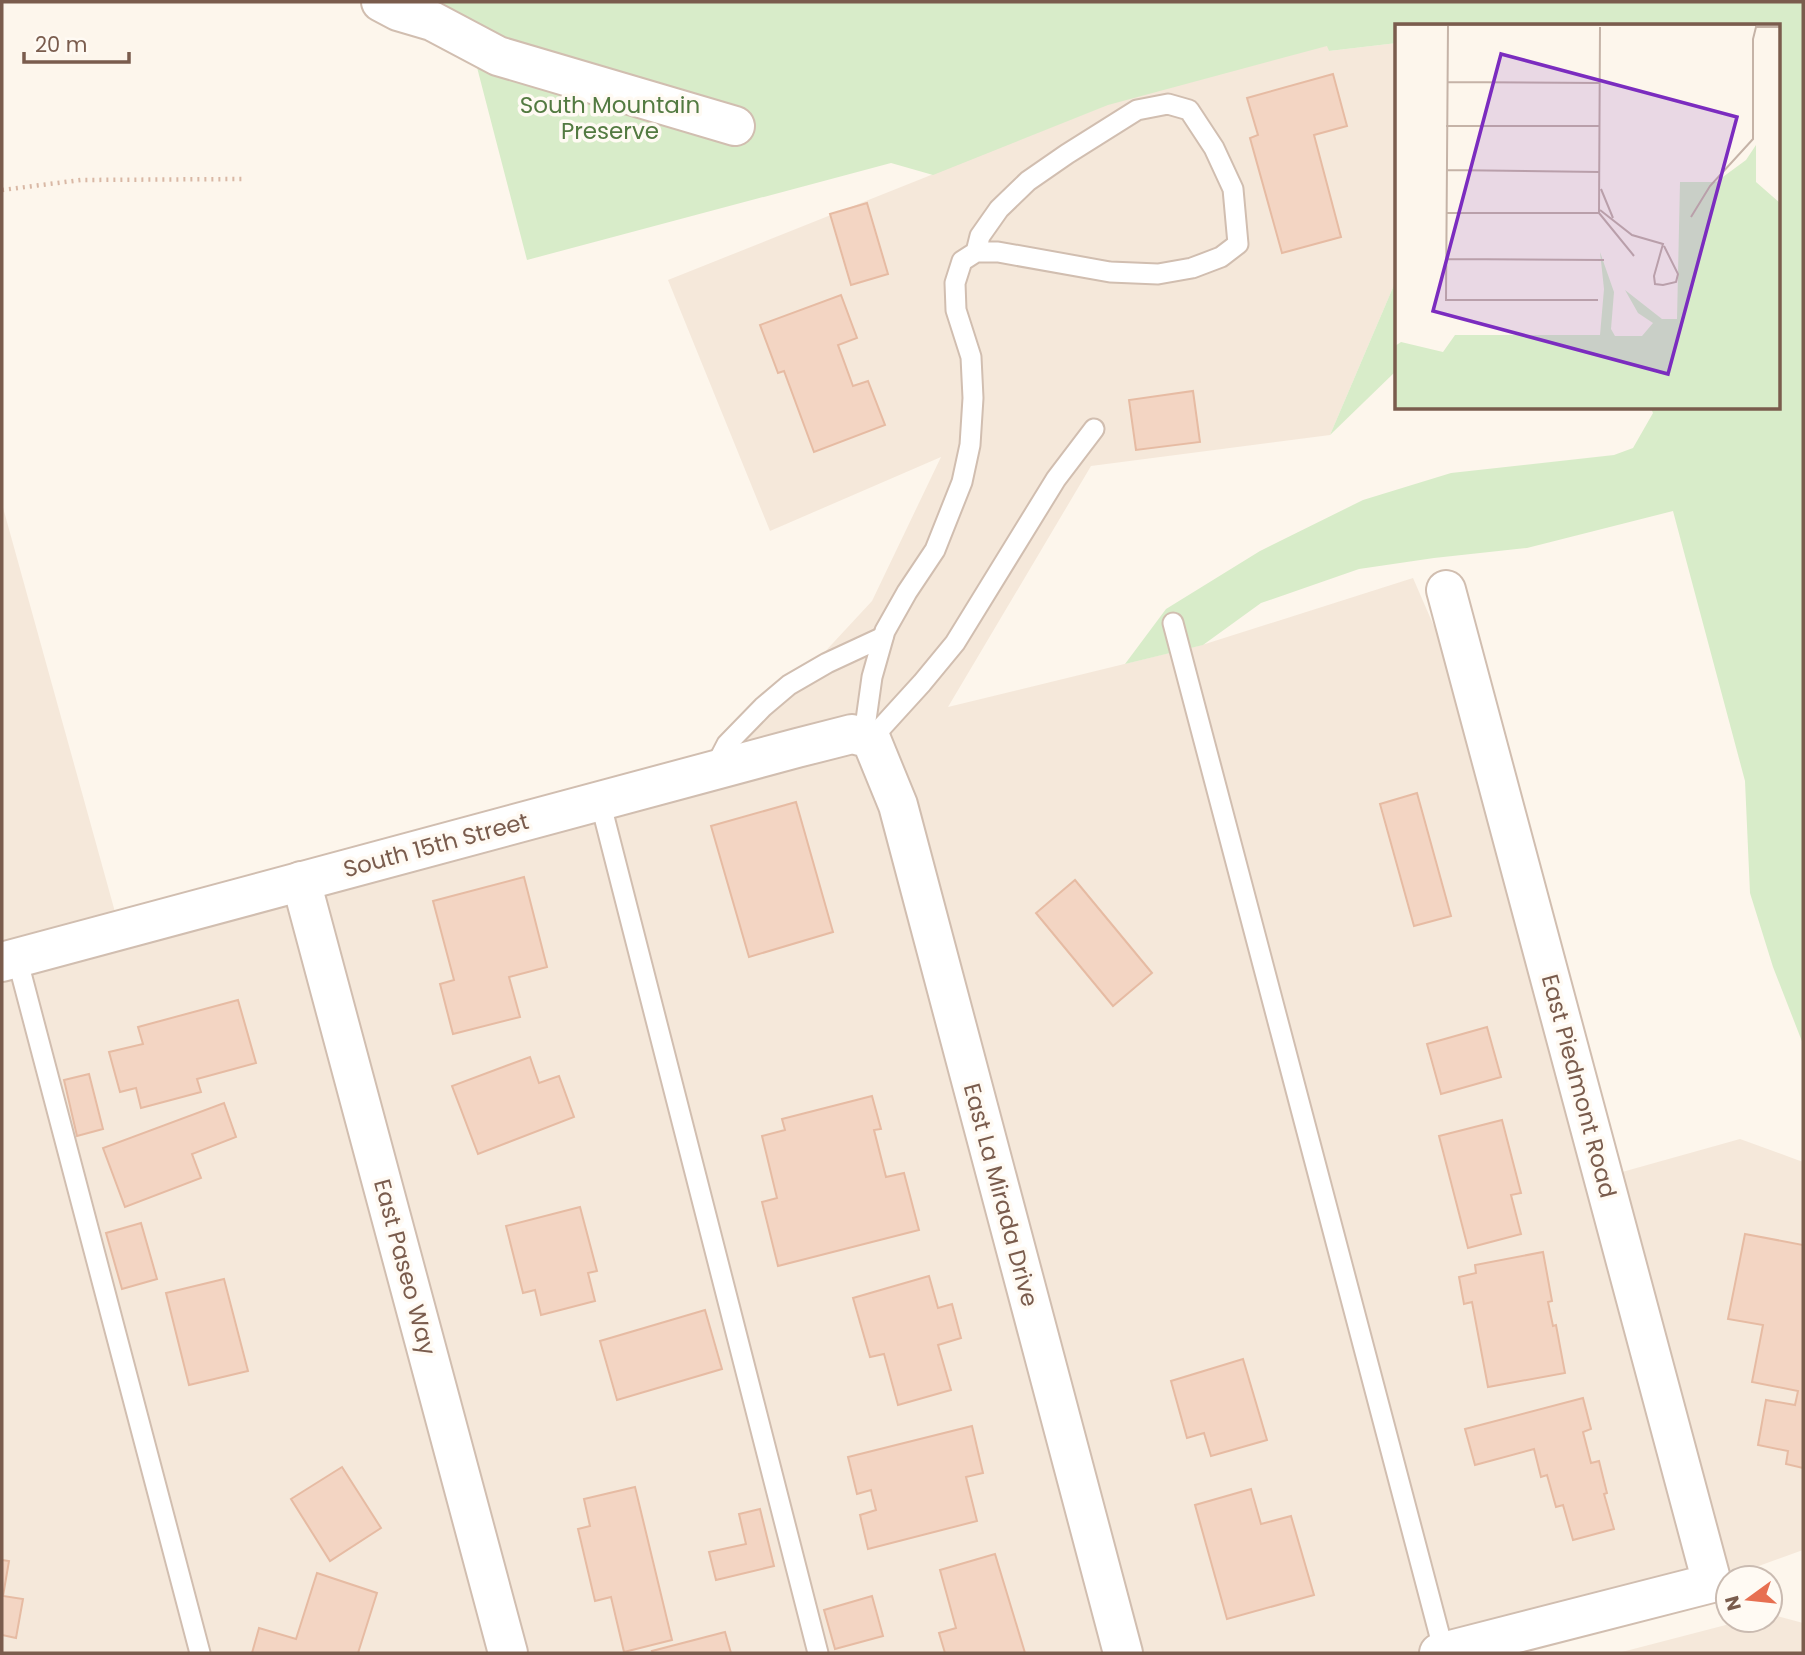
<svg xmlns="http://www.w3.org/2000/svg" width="1805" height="1655" font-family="Poppins,sans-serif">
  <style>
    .residential { fill: #f5e8da }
    .green { fill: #d8ecc9 }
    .building { fill: #f3d5c3; stroke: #e6bba3; stroke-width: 2 }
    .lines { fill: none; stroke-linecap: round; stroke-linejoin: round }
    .lane-casing { stroke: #d1beb0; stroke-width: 23 }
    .street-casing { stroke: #d1beb0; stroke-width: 42 }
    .path { stroke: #d9b8a5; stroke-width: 4.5; stroke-dasharray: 2 5; stroke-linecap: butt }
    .lane { stroke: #fff; stroke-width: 19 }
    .street { stroke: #fff; stroke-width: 38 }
    .labels { text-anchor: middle; stroke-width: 7; stroke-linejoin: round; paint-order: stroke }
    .park-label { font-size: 23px; fill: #537a41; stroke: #fffaf3 }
    .street-label { font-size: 23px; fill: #7a5c4d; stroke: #fffaf3 }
    .inset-road { fill: none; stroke: #c5b3a7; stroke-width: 2 }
    .view { fill: #7b2cbf; fill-opacity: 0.15; stroke: #7b2cbf; stroke-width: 3.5 }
    .inset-edge { fill: none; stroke: #7a5c4d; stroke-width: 3.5 }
  </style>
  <rect width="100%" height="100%" fill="#fdf6ec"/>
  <g class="residential">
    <polygon points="1327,43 1329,51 1397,43 1397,278 1330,435 1091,466 948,707 1202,645 1413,578 1490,755 1615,1174 1740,1139 1803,1162 1803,1550 1712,1583 1445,1653 2,1653 2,504 120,930 716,769 872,601 941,457 770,531 668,280 1134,94"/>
    <polygon points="1770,1614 1803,1623 1803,1653 1618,1653 1745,1620 1770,1620"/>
  </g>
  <g class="green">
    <polygon points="412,2 1803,2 1803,1044 1773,967 1750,893 1745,781 1673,511 1527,548 1434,558 1359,569 1261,603 1203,645 1125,664 1166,609 1260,551 1363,500 1451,473 1614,455 1633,448 1653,413 1651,408 1779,408 1779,26 1397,26 1397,43 1329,51 1327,46 1108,105 933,175 891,163 527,260 466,25"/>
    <polygon points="1397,278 1397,370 1330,435"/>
  </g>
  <g class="building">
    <polygon points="1333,74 1347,126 1314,135 1341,237 1282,253 1250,138 1258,135 1247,98"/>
    <polygon points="867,203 888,274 851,285 830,214"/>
    <polygon points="841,295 857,338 838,345 853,386 868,381 885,425 814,452 784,371 778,373 760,325"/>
    <polygon points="1193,391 1200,442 1136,450 1129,400"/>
    <polygon points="1417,793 1451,916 1414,926 1380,804"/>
    <polygon points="796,802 833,932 749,957 711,826"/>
    <polygon points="524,877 547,967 509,977 520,1017 453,1034 440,984 454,980 433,901"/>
    <polygon points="1075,880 1152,973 1113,1006 1036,913"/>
    <polygon points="238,1000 256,1063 197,1079 201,1092 141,1108 136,1088 120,1092 109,1052 143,1044 138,1027"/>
    <polygon points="1487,1027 1501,1077 1441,1094 1427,1044"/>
    <polygon points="530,1057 539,1083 559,1076 574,1117 478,1154 452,1086"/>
    <polygon points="89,1074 103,1129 77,1136 64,1080"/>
    <polygon points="872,1096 881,1129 874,1130 886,1177 904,1173 919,1230 778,1266 762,1202 777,1198 762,1136 785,1130 782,1119"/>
    <polygon points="224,1103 236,1137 192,1154 201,1178 125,1207 103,1148"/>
    <polygon points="1502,1120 1521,1193 1511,1195 1521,1234 1468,1248 1439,1136"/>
    <polygon points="580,1207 597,1271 588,1273 595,1301 541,1315 535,1290 523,1293 506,1226"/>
    <polygon points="141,1223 157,1279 122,1289 106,1233"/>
    <polygon points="1745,1234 1803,1245 1803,1468 1786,1464 1788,1451 1758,1445 1766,1400 1795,1405 1798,1391 1752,1382 1763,1325 1728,1319"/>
    <polygon points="1543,1252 1552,1301 1548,1302 1553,1326 1556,1325 1565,1373 1488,1387 1472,1302 1464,1304 1459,1277 1476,1273 1475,1265"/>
    <polygon points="929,1276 938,1308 952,1304 961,1338 938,1345 951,1390 898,1405 884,1354 870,1357 853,1298"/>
    <polygon points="224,1279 248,1371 189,1385 166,1293"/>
    <polygon points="705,1310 722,1369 617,1400 600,1341"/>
    <polygon points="1243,1359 1267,1440 1211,1456 1204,1433 1187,1438 1171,1381"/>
    <polygon points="1583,1398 1591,1429 1583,1432 1591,1463 1599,1461 1607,1493 1604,1494 1614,1529 1573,1540 1563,1505 1556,1507 1547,1475 1541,1477 1534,1449 1475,1465 1465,1429"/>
    <polygon points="972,1426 983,1473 966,1477 977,1521 868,1549 860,1515 876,1510 871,1490 857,1494 848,1457"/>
    <polygon points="342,1467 381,1528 330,1561 291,1499"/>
    <polygon points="635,1487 672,1640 624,1652 611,1597 595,1601 578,1529 590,1526 584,1499"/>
    <polygon points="1251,1489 1261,1524 1291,1516 1314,1595 1227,1619 1195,1505"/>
    <polygon points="760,1509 774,1566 716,1580 709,1552 746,1544 739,1514"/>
    <polygon points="995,1554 1025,1653 945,1653 939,1633 956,1628 940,1570"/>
    <polygon points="2,1560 9,1561 3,1596 23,1599 16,1638 2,1635"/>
    <polygon points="317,1573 377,1593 358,1653 252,1653 259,1628 296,1639"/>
    <polygon points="872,1596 883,1636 835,1649 824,1610"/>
    <polygon points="725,1632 731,1653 653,1653 652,1651"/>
  </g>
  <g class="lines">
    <defs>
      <g id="lane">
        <polyline points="1173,623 1444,1652"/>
        <polyline points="854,734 866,720 872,677 885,631 907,592 935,550 962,482 970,445 973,398 971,357 956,310 955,283 962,261 976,252 998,252 1110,272 1158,274 1192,268 1221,257 1238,244 1233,189 1214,148 1189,110 1168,104 1137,110 1067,154 1028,181 999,209 980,236 976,252"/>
        <polyline points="871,739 922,683 955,643 1056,479 1094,429"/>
        <polyline points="714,769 727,744 763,707 789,685 827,663 883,637"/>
        <polyline points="600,801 818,1653"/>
        <polyline points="17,958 200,1653"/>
      </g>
      <g id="street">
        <polyline points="381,2 398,11 432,21 498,56 735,126"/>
        <polyline points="301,881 508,1653"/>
        <polyline points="2,962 797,748 852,734 871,739 898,805 1123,1653"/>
        <polyline points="1439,1653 1712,1583 1446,590"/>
      </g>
    </defs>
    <use href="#lane" class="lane-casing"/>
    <use href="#street" class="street-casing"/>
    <polyline class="path" points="2,190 81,180 242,179"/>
    <use href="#lane" class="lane"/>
    <use href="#street" class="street"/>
  </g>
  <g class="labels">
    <g class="park-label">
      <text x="610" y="113">South Mountain<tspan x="610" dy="26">Preserve</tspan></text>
    </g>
    <g class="street-label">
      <text transform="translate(436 845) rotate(-15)" y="8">South 15th Street</text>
      <text transform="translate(1579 1086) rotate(75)" y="8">East Piedmont Road</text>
      <text transform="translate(1001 1195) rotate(75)" y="8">East La Mirada Drive</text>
      <text transform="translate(405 1267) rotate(75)" y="8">East Paseo Way</text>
    </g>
  </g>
  <g transform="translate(1395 24)">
    <rect width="385" height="385" fill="#fdf6ec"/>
    <path d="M 361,121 L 361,158 L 385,179 L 385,384 L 0,384 L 0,322 L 6,318 L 48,328 L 60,311 L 205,311 L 209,265 L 205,228 L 219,268 L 216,305 L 220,312 L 247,312 L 258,299 L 243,289 L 230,266 L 267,295 L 282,295 L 285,158 L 321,158 L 351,136 Z" fill="#d8ecc9"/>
    <path class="inset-road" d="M 0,1 L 361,1M 53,1 L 51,276 L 203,276M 52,58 L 205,59M 51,102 L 205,102M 52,146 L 205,148M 206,165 L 218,194M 205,186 L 237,211 L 268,220 L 259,252 L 260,260 L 268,261 L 281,258 L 283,250 L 269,222M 52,189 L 204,189M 204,189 L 205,3M 204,189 L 239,232M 296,193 L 315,162 L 358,115 L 358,15 L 361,3 L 385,3M 52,235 L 209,236"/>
    <path class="view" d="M 106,30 L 342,93 L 273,350 L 38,287 Z"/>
    <rect width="385" height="385" class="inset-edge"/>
  </g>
  <rect width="1805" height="1655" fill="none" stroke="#7a5c4d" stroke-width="7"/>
  <g transform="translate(1749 1599) rotate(255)"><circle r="33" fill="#fffaf3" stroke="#cabbb1" stroke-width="2"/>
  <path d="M0-5L12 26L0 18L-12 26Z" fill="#e76f51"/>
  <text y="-10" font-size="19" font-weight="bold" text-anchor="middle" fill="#7a5c4d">N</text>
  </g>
  <path d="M24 52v10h105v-10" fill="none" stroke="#7a5c4d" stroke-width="3.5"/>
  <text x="35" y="52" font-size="21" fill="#7a5c4d" stroke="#fffaf3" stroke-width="5" paint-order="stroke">20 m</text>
</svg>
